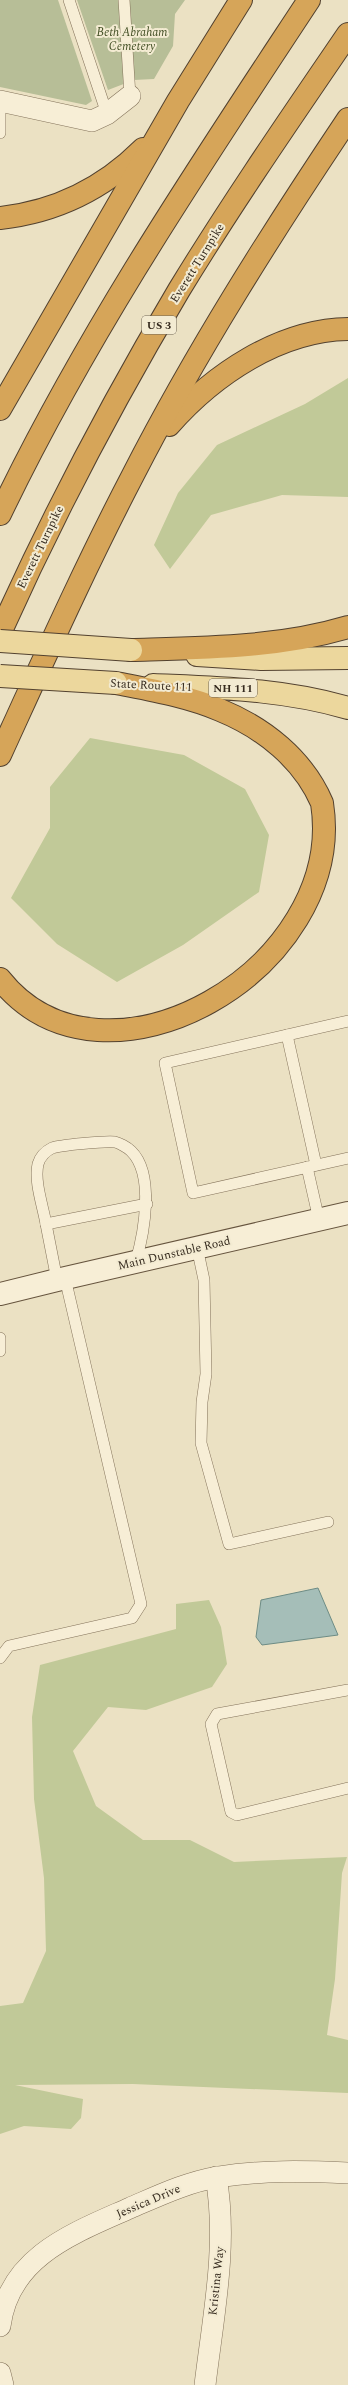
<svg xmlns="http://www.w3.org/2000/svg" width="348" height="2385" font-family="Spectral,serif">
  <style>
    .green { fill: #c1c998 }
    .cemetery { fill: #b7be97 }
    .water { fill: #a5beb8; stroke: #6d8c85 }
    .lines { fill: none; stroke-linecap: round; stroke-linejoin: round }
    .lane-casing { stroke: #84735b; stroke-width: 12 }
    .street-casing { stroke: #84735b; stroke-width: 22 }
    .secondary-casing { stroke: #66543e; stroke-width: 24 }
    .primary-casing { stroke: #52412f; stroke-width: 24 }
    .highway-casing { stroke: #52412f; stroke-width: 24 }
    .lane { stroke: #f7eed6; stroke-width: 11 }
    .street { stroke: #f7eed6; stroke-width: 21 }
    .secondary { stroke: #f7eed6; stroke-width: 22 }
    .primary { stroke: #ecd79d; stroke-width: 22 }
    .highway { stroke: #d6a559; stroke-width: 22 }
    .primary-bridge-casing { stroke: #52412f; stroke-width: 24; stroke-linecap: butt }
    .primary-bridge { stroke: #ecd79d; stroke-width: 22 }
    .labels { text-anchor: middle; stroke-width: 4; stroke-linejoin: round; paint-order: stroke }
    .shield { fill: #f3ebd2; stroke: #6e6454; stroke-width: 1 }
    .shield-label { font-size: 11px; font-weight: bold; fill: #352a1e }
    .park-label { font-size: 12px; font-style: italic; fill: #445026; stroke: #f3ebd2 }
    .street-label { font-size: 12px; fill: #352a1e; stroke: #f3ebd2 }
  </style>
  <rect width="100%" height="100%" fill="#ebe1c3"/>
  <g class="green">
    <polygon points="348,378 348,497 282,495 211,515 170,569 154,545 178,493 217,445 305,404"/>
    <polygon points="90,738 184,755 245,789 269,835 259,892 183,945 117,982 57,944 11,898 50,828 50,787"/>
    <polygon points="209,1600 221,1627 227,1664 212,1687 146,1710 108,1707 73,1751 96,1806 143,1840 190,1840 234,1862 347,1857 342,1873 335,1979 327,2035 348,2040 348,2093 133,2084 15,2085 83,2099 81,2118 71,2129 24,2126 0,2134 0,2006 23,2003 46,1951 44,1878 34,1799 32,1717 40,1665 176,1629 176,1604"/>
  </g>
  <g class="cemetery">
    <polygon points="0,0 58,0 92,101 86,105 0,87"/>
    <polygon points="77,0 185,0 175,14 173,46 154,79 134,80 108,90"/>
  </g>
  <polygon class="water" points="318,1588 338,1635 262,1645 256,1637 261,1600"/>
  <g class="lines">
    <defs>
      <g id="lane">
        <polyline points="69,0 107,114"/>
        <polyline points="124,0 130,96"/>
        <polyline points="0,109 0,133"/>
        <polyline points="348,1021 165,1063 193,1193 348,1158"/>
        <polyline points="287,1035 316,1165"/>
        <polyline points="307,1167 319,1220"/>
        <path d="M 46,1224 C 43,1206 34,1182 38,1164 C 40,1157 46,1151 52,1148 C 60,1145 105,1141 115,1142 C 119,1143 127,1147 131,1151 C 155,1174 144,1233 136,1261"/>
        <polyline points="197,1247 204,1280 206,1374 202,1402 201,1443 229,1544 328,1522"/>
        <polyline points="57,1280 46,1224 147,1204"/>
        <polyline points="0,1338 0,1351"/>
        <polyline points="0,1658 9,1646 132,1618 141,1604 65,1278"/>
        <polyline points="348,1690 217,1714 211,1724 231,1812 237,1815 348,1788"/>
      </g>
      <g id="street">
        <polyline points="0,101 92,121 107,114 130,96"/>
        <path d="M 0,2326 C 9,2256 74,2233 130,2208 C 158,2196 187,2182 218,2177 C 262,2170 304,2171 348,2173"/>
        <polyline points="0,2373 3,2385"/>
        <path d="M 205,2385 C 213,2317 228,2245 216,2177"/>
      </g>
      <polyline id="secondary" points="0,1294 57,1280 348,1213"/>
      <g id="primary">
        <polyline points="197,655 261,659 348,658"/>
        <path d="M 153,685 C 219,688 284,689 348,708"/>
      </g>
      <g id="highway">
        <path d="M 0,218 C 55,212 104,188 143,149"/>
        <polyline points="0,409 178,101 241,0"/>
        <path d="M 169,425 C 213,375 279,330 348,329"/>
        <path d="M 0,514 C 87,333 199,167 309,0"/>
        <path d="M 0,633 C 53,515 113,401 179,290 C 232,203 290,119 348,34"/>
        <path d="M 131,650 C 203,648 278,648 348,627"/>
        <path d="M 0,755 C 43,661 85,567 133,475 C 196,352 271,234 348,119"/>
        <path d="M 0,979 C 104,1110 348,968 322,803 C 303,759 264,728 220,710 C 187,696 151,690 116,683"/>
      </g>
    </defs>
    <use href="#lane" class="lane-casing"/>
    <use href="#street" class="street-casing"/>
    <use href="#secondary" class="secondary-casing"/>
    <use href="#primary" class="primary-casing"/>
    <use href="#highway" class="highway-casing"/>
    <use href="#lane" class="lane"/>
    <use href="#street" class="street"/>
    <use href="#secondary" class="secondary"/>
    <use href="#primary" class="primary"/>
    <use href="#highway" class="highway"/>
    <defs>
      <g id="primary-bridge">
        <polyline points="0,641 131,650"/>
        <polyline points="0,676 116,683"/>
      </g>
    </defs>
    <use href="#primary-bridge" class="primary-bridge-casing"/>
    <use href="#primary-bridge" class="primary-bridge"/>
  </g>
  <g class="labels">
    <g class="shield">
      <rect x="142" y="316" width="34" height="18" rx="3"/>
      <rect x="209" y="679" width="48" height="18" rx="3"/>
    </g>
    <g class="shield-label">
      <text x="159" y="329">US 3</text>
      <text x="233" y="692">NH 111</text>
    </g>
    <g class="park-label">
      <text x="132" y="36">Beth Abraham<tspan x="132" dy="14">Cemetery</tspan></text>
    </g>
    <g class="street-label">
      <text transform="translate(197 263) rotate(-58)" y="4">Everett Turnpike</text>
      <text transform="translate(40 547) rotate(-64)" y="4">Everett Turnpike</text>
      <text transform="translate(151 685) rotate(3)" y="4">State Route 111</text>
      <text transform="translate(174 1253) rotate(-13)" y="4">Main Dunstable Road</text>
      <text transform="translate(148 2201) rotate(-23)" y="4">Jessica Drive</text>
      <text transform="translate(216 2281) rotate(-84)" y="4">Kristina Way</text>
    </g>
  </g>
</svg>
